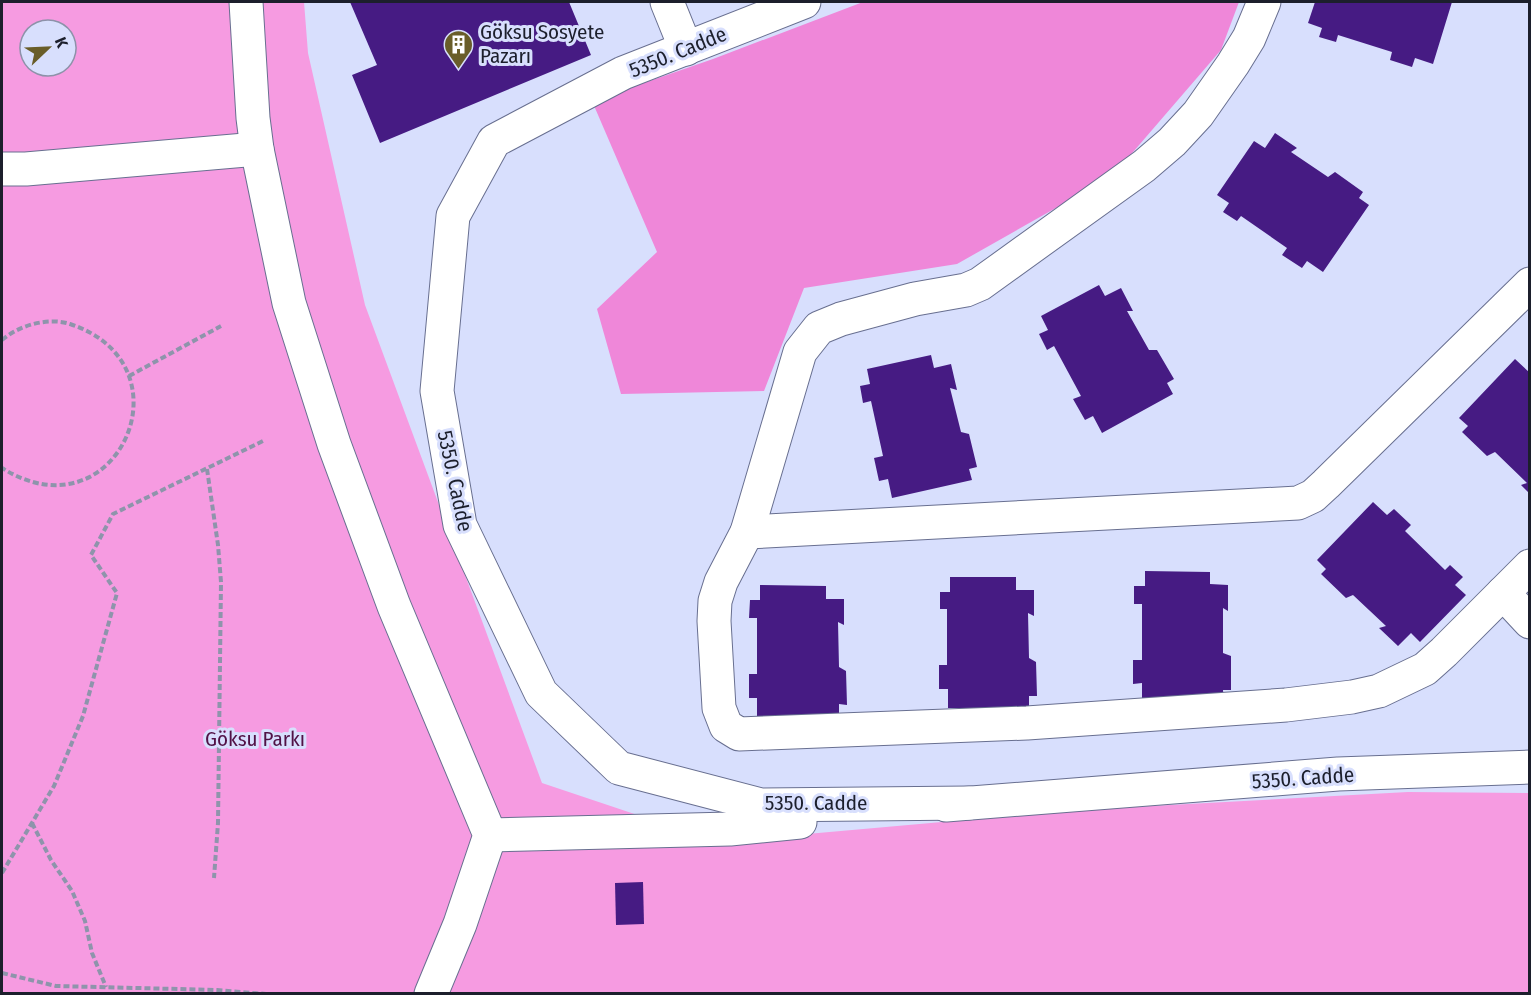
<svg xmlns="http://www.w3.org/2000/svg" width="1531" height="995" font-family="'Fira Sans Condensed',sans-serif">
  <style>
    .green { fill: #f69be1; fill-rule: evenodd }
    .forest { fill: #ef87d9 }
    .building { fill: #461b83 }
    .lines { fill: none; stroke-linecap: round; stroke-linejoin: round }
    .minor-casing { stroke: #686f90; stroke-width: 35 }
    .path { stroke: #8e94ab; stroke-width: 4; stroke-dasharray: 6 3; stroke-linecap: butt }
    .minor { stroke: #fff; stroke-width: 33 }
    .labels { text-anchor: middle; stroke-width: 6; stroke-linejoin: round; paint-order: stroke }
    .poi-label { font-size: 21px; fill: #1c1f2c; stroke: #d8dffd; text-anchor: start }
    .street-label { font-size: 21px; fill: #1c1f2c; stroke: #d8dffd }
    .park-label { font-size: 21px; fill: #511146; stroke: #d8dffd }
  </style>
  <rect width="100%" height="100%" fill="#d8dffd"/>
  <path class="green" d="M 2,2 L 304,2 L 308,53 L 365,305 L 542,783 L 718,842 L 1077,810 L 1408,792 L 1529,793 L 1529,993 L 2,994 ZM 30,30 L 66,30 L 66,66 L 30,66 Z"/>
  <polygon class="forest" points="863,2 1239,2 1221,50 1121,166 1109,178 957,264 804,288 764,391 621,394 597,309 657,252 592,101 713,59"/>
  <g class="building">
    <polygon points="350,2 569,2 591,55 380,143 352,75 377,65"/>
    <polygon points="1315,2 1452,2 1433,64 1415,58 1412,67 1390,60 1392,52 1338,35 1336,42 1319,37 1322,28 1308,23"/>
    <polygon points="1275,133 1297,148 1291,152 1328,177 1335,172 1363,192 1359,198 1369,205 1323,272 1307,261 1302,268 1282,255 1287,248 1241,216 1237,221 1223,212 1229,203 1217,195 1254,141 1265,148"/>
    <polygon points="1099,285 1105,296 1121,288 1133,311 1127,311 1149,350 1157,350 1174,379 1167,383 1173,394 1102,433 1093,416 1085,420 1073,399 1081,396 1054,346 1047,350 1039,334 1048,330 1041,316"/>
    <polygon points="931,355 934,368 951,364 957,390 950,388 961,432 969,434 977,467 969,469 972,480 892,498 888,479 879,481 874,458 883,456 871,401 863,403 860,386 870,384 867,369"/>
    <polygon points="1515,359 1530,373 1530,494 1521,485 1527,483 1495,452 1487,456 1462,432 1468,426 1459,418"/>
    <polygon points="1373,502 1387,515 1394,509 1411,525 1405,531 1445,570 1450,565 1463,577 1455,585 1466,595 1420,642 1411,633 1398,646 1379,628 1386,626 1353,595 1346,598 1321,574 1326,569 1317,560"/>
    <polygon points="1145,571 1210,572 1210,584 1228,585 1228,611 1223,608 1223,653 1231,656 1231,690 1223,690 1224,702 1142,703 1142,683 1133,684 1133,660 1142,660 1142,604 1134,604 1134,586 1145,586"/>
    <polygon points="950,577 1016,577 1016,590 1034,590 1034,616 1028,613 1029,658 1036,662 1037,696 1029,696 1029,708 948,708 948,689 939,689 939,665 947,665 947,609 940,609 940,592 950,592"/>
    <polygon points="760,585 826,586 826,599 844,599 844,625 838,622 839,667 846,671 847,705 839,704 839,717 757,717 757,698 749,698 749,674 757,674 757,618 749,618 750,600 760,600"/>
    <polygon points="643,882 644,924 616,925 615,883"/>
  </g>
  <g class="lines">
    <defs>
      <g id="minor">
        <polyline points="246,2 253,118 257,149 289,303 334,444 394,606 490,835 460,924 431,994"/>
        <polyline points="667,2 686,49"/>
        <polyline points="804,2 623,73 494,141 453,216 437,391 460,525 541,693 619,768 761,805 969,803"/>
        <polyline points="1264,2 1249,38 1233,64 1198,114 1172,142 1144,166 980,284 966,290 915,299 841,319 819,328 800,352 747,532 721,582 715,601 714,621 719,708 726,726 739,734 1027,723 1286,705 1352,697 1379,691 1425,669 1444,652 1530,566"/>
        <polyline points="2,169 26,169 257,149"/>
        <polyline points="747,532 1298,503 1313,496 1326,484 1530,284"/>
        <polyline points="1503,593 1530,622"/>
        <polyline points="946,805 1338,774 1530,767"/>
        <polyline points="490,835 730,829 800,822"/>
      </g>
    </defs>
    <use href="#minor" class="minor-casing"/>
    <g class="path">
      <path d="M 2,340 C 19,325 49,317 70,324 C 195,365 116,540 2,468"/>
      <polyline points="129,376 221,326"/>
      <polyline points="207,469 218,545 221,582 218,823 214,878"/>
      <polyline points="32,823 51,860 72,891 85,921 92,953 106,987"/>
      <polyline points="2,873 54,786 83,716 117,593 91,555 113,514 263,441"/>
      <polyline points="2,973 56,986 217,990 266,994"/>
    </g>
    <use href="#minor" class="minor"/>
  </g>
  <defs>
    <symbol id="building-pin" viewBox="-11 -11 22 30"><path d="M0 17L-7.5 6A9.5 9.5 0 1 1 7.5 6Z" fill="#695d29" stroke="#d8dffd"/><path d="M-4-6H4V6H1V3H-1V6H-4ZM-2.5-4.3h1.7v1.8h-1.7ZM.8-4.3h1.7v1.8H.8ZM-2.5-1h1.7V.8h-1.7ZM.8-1h1.7V.8H.8Z" fill="#fff"/></symbol>
  </defs>
  <g fill-rule="evenodd">
    <use href="#building-pin" x="442" y="28" width="33" height="45"/>
  </g>
  <g class="labels">
    <g class="poi-label">
      <text x="480" y="39">Göksu Sosyete<tspan x="480" dy="24">Pazarı</tspan></text>
    </g>
    <g class="street-label">
      <text transform="translate(678 52) rotate(-22)" y="7">5350. Cadde</text>
      <text transform="translate(455 481) rotate(78)" y="7">5350. Cadde</text>
      <text transform="translate(1303 778) rotate(-4)" y="7">5350. Cadde</text>
      <text x="816" y="810">5350. Cadde</text>
    </g>
    <g class="park-label">
      <text x="255" y="746">Göksu Parkı</text>
    </g>
  </g>
  <rect width="1531" height="995" fill="none" stroke="#1c1f2c" stroke-width="6"/>
  <g transform="translate(48 48) rotate(67)"><circle r="28" fill="#d8dffd" stroke="#8d92a9" stroke-width="1.5"/>
  <path d="M0-4.5L10 22L0 15L-10 22Z" fill="#695d29"/>
  <text y="-9" font-size="16" font-weight="bold" text-anchor="middle" fill="#1c1f2c">K</text>
  </g>
</svg>
